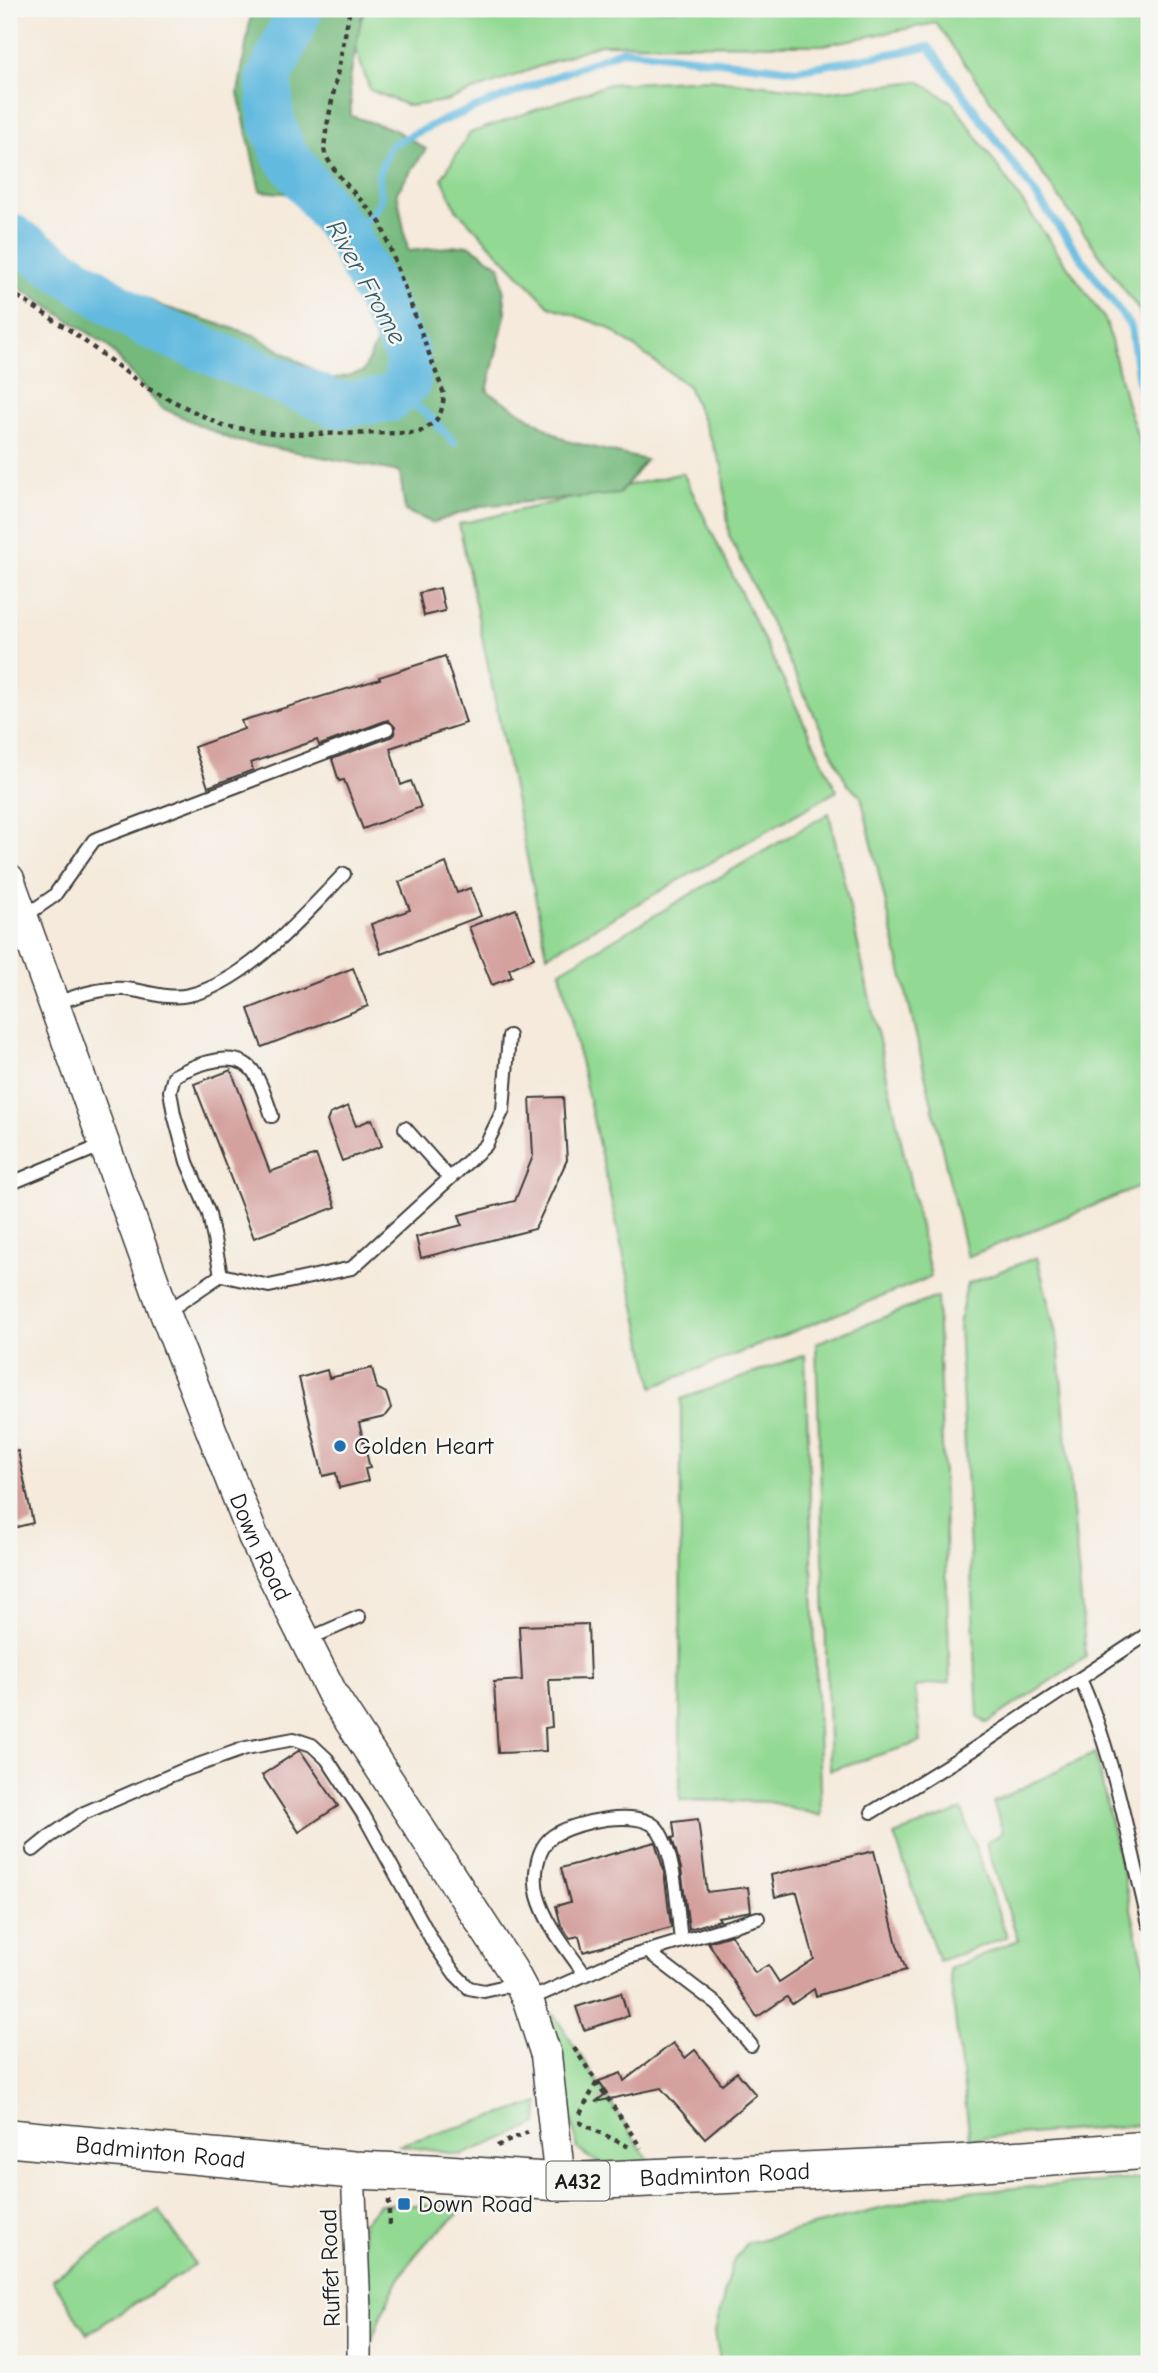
<svg xmlns="http://www.w3.org/2000/svg" width="1158" height="2373" font-family="'Comic Neue',sans-serif">
  <style>
    .green { fill: #92d993; stroke: #577a58; stroke-width: 2 }
    .forest { fill: #75b97d; stroke: #486a4c; stroke-width: 2 }
    .lines { fill: none; stroke-linecap: round; stroke-linejoin: round }
    .stream { stroke: #62badf; stroke-width: 8 }
    .river { stroke: #62badf; stroke-width: 46 }
    .building { fill: #d4a19f }
    .service-casing { stroke: #3d3b39; stroke-width: 16 }
    .minor-casing { stroke: #3d3b39; stroke-width: 26 }
    .tertiary-casing { stroke: #3d3b39; stroke-width: 33 }
    .primary-casing { stroke: #3d3b39; stroke-width: 40 }
    .path { stroke: #3d3b39; stroke-width: 4.5; stroke-dasharray: 5 5; stroke-linecap: butt }
    .service { stroke: #fff; stroke-width: 12 }
    .minor { stroke: #fff; stroke-width: 23 }
    .tertiary { stroke: #fff; stroke-width: 30 }
    .primary { stroke: #fff; stroke-width: 37 }
    .poi-dot { fill: #1f6fb2; stroke: #f6f6f2; stroke-width: 2.5 }
    .labels { text-anchor: middle; stroke-width: 5; stroke-linejoin: round; paint-order: stroke }
    .shield { fill: #f6f6f2; stroke: #5d5d5c; stroke-width: 2 }
    .shield-label { font-size: 23px; font-weight: bold; fill: #1c1c1c }
    .poi-label { font-size: 24px; fill: #1c1c1c; stroke: #f6f6f2; text-anchor: start }
    .street-label { font-size: 24px; fill: #1c1c1c; stroke: #f6f6f2 }
    .water-label { font-size: 26px; font-style: italic; fill: #385b6a; stroke: #f6f6f2 }
  </style>
  <rect width="100%" height="100%" fill="#f6f6f2"/>
  <filter id="ink" filterUnits="userSpaceOnUse"><feTurbulence type="fractalNoise" baseFrequency=".0143" numOctaves="2"/><feDisplacementMap in="SourceGraphic" scale="14" xChannelSelector="R" yChannelSelector="G"/><feConvolveMatrix kernelMatrix="1 2 1 2 8 2 1 2 1" color-interpolation-filters="sRGB"/></filter>
  <filter id="wash" filterUnits="userSpaceOnUse"><feTurbulence type="fractalNoise" baseFrequency=".00686" numOctaves="4" result="noise"/><feDisplacementMap in="SourceGraphic" scale="28" xChannelSelector="R" yChannelSelector="G"/><feGaussianBlur stdDeviation="1.57" result="paint"/><feColorMatrix in="noise" values="0 0 0 0 0 0 0 0 0 0 0 0 0 0 0 0 0 1.4 0 .05"/><feComposite in="paint" operator="in"/></filter>
  <g filter="url(#wash)">
    <rect width="100%" height="100%" fill="#f5eadb"/>
    <g class="green">
      <polygon points="366,9 1149,9 1149,355 1140,312 936,23 824,45 600,44 446,101 409,106 370,90 352,39"/>
      <polygon points="709,79 824,92 919,81 953,103 1106,321 1126,401 1149,470 1149,1183 967,1257 861,796 847,784 729,535 722,466 688,386 607,327 549,306 456,209 442,178 470,133 609,84"/>
      <polygon points="683,473 837,791 547,955 459,524"/>
      <polygon points="829,813 931,1277 653,1387 560,971"/>
      <polygon points="1037,1257 1058,1342 1086,1657 987,1723 978,1717 959,1324 967,1284"/>
      <polygon points="937,1297 950,1682 915,1687 921,1742 830,1770 816,1343"/>
      <polygon points="805,1355 821,1816 770,1802 680,1800 681,1399"/>
      <polygon points="1095,1753 1149,1987 1149,2124 970,2139 949,1969 1018,1940 986,1843 1003,1832 993,1802"/>
      <polygon points="962,1810 1007,1937 939,1961 894,1835"/>
      <path d="M 547,2011 L 554,2015 L 652,2166 C 624,2165 599,2170 578,2149 Z"/>
      <polygon points="539,2103 538,2124 462,2155 398,2145"/>
      <polygon points="1149,2178 1149,2364 720,2364 715,2332 731,2266 747,2243 938,2194"/>
      <path d="M 379,2204 L 451,2206 L 457,2209 L 458,2214 C 447,2225 435,2233 425,2244 C 395,2276 381,2314 367,2354 L 363,2223 Z"/>
      <polygon points="159,2210 195,2265 87,2334 52,2279"/>
    </g>
    <polygon class="forest" points="252,9 363,9 350,79 351,116 393,129 426,149 397,192 408,251 469,245 500,266 506,312 487,391 567,441 646,460 619,494 480,506 433,523 405,511 400,472 232,440 160,407 107,345 9,281 9,213 15,235 162,306 254,335 330,380 363,372 377,342 345,268 369,246 338,198 260,191 238,93"/>
    <g class="lines">
      <g class="stream">
        <polyline points="347,235 367,220 381,201 379,173 391,145 437,123 623,50 796,70 929,47 1131,327 1149,446"/>
        <polyline points="397,392 428,415 454,442"/>
      </g>
      <polyline class="river" points="9,235 147,325 338,405 390,399 408,382 407,354 347,235 284,153 271,119 269,78 300,9"/>
    </g>
    <g id="blocks">
      <g class="building">
        <polygon points="440,588 445,611 424,616 419,593"/>
        <polygon points="445,656 466,723 390,748 401,785 411,781 421,807 363,829 344,780 339,781 332,759 391,737 394,734 395,727 388,720 323,744 319,745 317,740 251,763 253,770 208,787 194,747 244,729 241,721 380,679 379,677"/>
        <polygon points="446,863 457,893 470,888 481,916 381,954 371,924 410,910 399,882"/>
        <polygon points="516,909 534,958 509,969 512,977 492,985 469,927"/>
        <polygon points="353,968 368,1006 262,1047 248,1009"/>
        <polygon points="231,1070 270,1172 316,1155 336,1207 254,1238 194,1084"/>
        <polygon points="563,1097 567,1160 535,1229 421,1258 416,1237 462,1225 459,1215 515,1201 533,1156 530,1098"/>
        <polygon points="348,1106 356,1126 372,1119 382,1146 342,1161 327,1121 330,1114"/>
        <polygon points="372,1368 377,1388 386,1393 391,1408 384,1417 359,1423 370,1468 365,1469 368,1481 339,1488 336,1473 323,1476 299,1378 327,1370 329,1378"/>
        <polygon points="18,1451 33,1523 9,1529 9,1452"/>
        <polygon points="588,1624 590,1679 549,1680 552,1727 545,1728 546,1751 498,1753 494,1682 522,1680 519,1626"/>
        <polygon points="300,1750 338,1806 299,1832 262,1775"/>
        <polygon points="698,1819 707,1892 748,1887 751,1911 718,1917 720,1920 689,1929 681,1868 672,1838 675,1837 673,1822"/>
        <polygon points="655,1842 664,1871 671,1928 583,1952 579,1936 570,1938 561,1925 556,1906 570,1902 561,1868"/>
        <polygon points="874,1851 897,1945 906,1970 816,1996 814,1989 792,2004 787,1997 757,2017 708,1942 731,1935 755,1973 768,1965 779,1982 814,1959 797,1892 775,1897 771,1875"/>
        <polygon points="621,1993 628,2016 584,2030 576,2007"/>
        <polygon points="673,2043 685,2058 695,2050 722,2084 737,2072 756,2095 705,2138 661,2088 595,2102 607,2093 599,2081 621,2073 624,2081"/>
      </g>
    </g>
  </g>
  <g filter="url(#ink)">
    <use href="#blocks" fill-opacity="0" stroke="#3d3b39" stroke-width="2"/>
    <g class="lines">
      <defs>
        <g id="service">
          <polyline points="22,918 54,896 94,840 387,729"/>
          <path d="M 53,1004 C 77,996 100,987 126,989 C 147,991 167,1000 189,995 C 246,983 305,914 344,874"/>
          <polyline points="405,1128 449,1178"/>
          <polyline points="9,1184 103,1145"/>
          <path d="M 221,1275 L 209,1214 L 187,1162 L 174,1114 L 170,1091 L 174,1076 C 196,1064 239,1047 255,1074 C 263,1087 267,1102 272,1116"/>
          <polyline points="165,1313 221,1275 269,1286 352,1268 486,1145 503,1110 509,1036"/>
          <polyline points="306,1640 359,1617"/>
          <path d="M 1080,1679 C 1113,1751 1130,1846 1149,1924"/>
          <polyline points="872,1812 974,1749 1149,1633"/>
          <polyline points="33,1850 49,1837 84,1813 181,1771 246,1748 294,1739 312,1745 327,1759 363,1814 434,1944 455,1974 469,1988 484,1991 519,1983"/>
          <polyline points="647,1951 718,2005 751,2045"/>
          <path d="M 585,1975 C 568,1950 546,1925 538,1896 C 533,1877 536,1848 553,1836 C 573,1822 643,1806 659,1831 C 676,1858 677,1909 681,1941"/>
          <polyline points="528,2000 616,1961 758,1918"/>
        </g>
        <polyline id="minor" points="353,2170 359,2310 359,2364"/>
        <g id="tertiary">
          <path id="s1" d="M 9,879 L 165,1313 L 253,1536 L 334,1697 L 512,1970 L 528,2000 L 546,2055 L 560,2182"/>
        </g>
        <g id="primary">
          <path id="s2" d="M 9,2138 L 353,2170 L 431,2173 L 560,2182 L 956,2164 L 1149,2150"/>
        </g>
      </defs>
      <use href="#service" class="service-casing"/>
      <use href="#minor" class="minor-casing"/>
      <use href="#tertiary" class="tertiary-casing"/>
      <use href="#primary" class="primary-casing"/>
      <g class="path">
        <path d="M 9,291 L 71,331 L 147,388 L 223,426 L 279,434 L 417,433 C 438,422 442,417 444,394 L 381,224 C 366,203 333,175 325,153 C 323,147 326,137 326,131 L 350,9"/>
        <polyline points="574,2048 641,2148"/>
        <polyline points="580,2114 597,2082"/>
        <polyline points="579,2122 631,2148"/>
        <polyline points="497,2146 528,2132"/>
        <polyline points="389,2225 389,2199"/>
      </g>
      <use href="#service" class="service"/>
      <use href="#minor" class="minor"/>
      <use href="#tertiary" class="tertiary"/>
      <use href="#primary" class="primary"/>
    </g>
  </g>
  <g class="poi-dot">
    <circle cx="340" cy="1446" r="7"/>
    <rect x="397" y="2197" width="14" height="14" rx="3.5"/>
  </g>
  <g class="labels">
    <rect class="shield" x="546.5" y="2161.5" width="63" height="39" rx="5"/>
    <g class="shield-label">
      <text x="578" y="2189">A432</text>
    </g>
    <g class="poi-label">
      <text x="354" y="1454">Golden Heart</text>
      <text x="418" y="2212">Down Road</text>
    </g>
    <g class="street-label">
      <text dy="8" stroke="none"><textPath href="#s1" startOffset="714">Down Road</textPath></text>
      <text dy="8" stroke="none"><textPath href="#s2" startOffset="152">Badminton Road</textPath></text>
      <text dy="8" stroke="none"><textPath href="#s2" startOffset="718">Badminton Road</textPath></text>
      <text transform="translate(330 2268) rotate(-92)" y="8">Ruffet Road</text>
    </g>
    <g class="water-label">
      <text transform="translate(367 282) rotate(61)" y="9">River Frome</text>
    </g>
  </g>
  <rect width="1158" height="2373" fill="none" stroke="#f6f6f2" stroke-width="35"/>
</svg>
